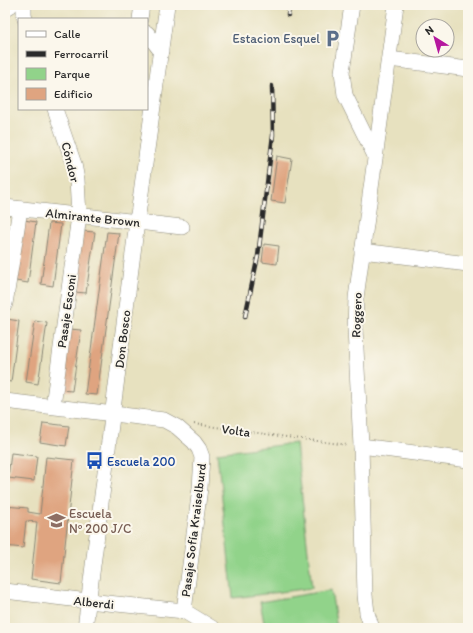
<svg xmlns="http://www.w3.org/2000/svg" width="473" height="633" font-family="Itim,sans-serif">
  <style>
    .green { fill: #91d38a; stroke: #5e7f5a }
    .building { fill: #dfa480 }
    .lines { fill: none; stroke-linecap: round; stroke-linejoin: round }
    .minor-casing { stroke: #898675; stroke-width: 16 }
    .path { stroke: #898675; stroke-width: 2; stroke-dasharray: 1 3; stroke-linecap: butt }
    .minor { stroke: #fff; stroke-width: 15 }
    .rail-casing { stroke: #2b2b2b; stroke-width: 4.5 }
    .rail { stroke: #fbf7ec; stroke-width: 3; stroke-dasharray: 9; stroke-linecap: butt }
    .labels { text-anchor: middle; stroke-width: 4; stroke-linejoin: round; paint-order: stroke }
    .service-label { font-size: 13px; fill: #4e5e75; stroke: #fbf7ec; text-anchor: end }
    .street-label { font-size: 13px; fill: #2b2b2b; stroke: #fbf7ec }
    .transit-label { font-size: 13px; fill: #164399; stroke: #fbf7ec; text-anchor: start }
    .education-label { font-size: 13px; fill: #785e54; stroke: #fbf7ec; text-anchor: start }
  </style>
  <rect width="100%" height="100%" fill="#fbf7ec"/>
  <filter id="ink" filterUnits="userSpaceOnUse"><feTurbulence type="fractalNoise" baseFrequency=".025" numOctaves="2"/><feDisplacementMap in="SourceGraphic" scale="8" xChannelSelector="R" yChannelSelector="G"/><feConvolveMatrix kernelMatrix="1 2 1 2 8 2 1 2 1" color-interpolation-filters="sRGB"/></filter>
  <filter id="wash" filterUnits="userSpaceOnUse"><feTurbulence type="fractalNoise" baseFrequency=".012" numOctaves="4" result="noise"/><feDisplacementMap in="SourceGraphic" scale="16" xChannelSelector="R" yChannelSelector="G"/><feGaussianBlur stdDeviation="0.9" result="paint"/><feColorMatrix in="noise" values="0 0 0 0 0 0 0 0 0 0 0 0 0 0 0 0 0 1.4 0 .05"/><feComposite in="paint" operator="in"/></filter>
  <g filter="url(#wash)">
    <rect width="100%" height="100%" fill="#e7e1bf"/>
    <g class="green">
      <polygon points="296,443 312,588 233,598 217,453"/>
      <polygon points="331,590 337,628 265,628 260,602"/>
    </g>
    <g id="blocks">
      <g class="building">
        <polygon points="277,156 292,159 285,203 271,201"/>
        <polygon points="24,220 36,222 28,283 16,281"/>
        <polygon points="49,223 61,224 53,286 41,284"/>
        <polygon points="83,231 95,232 86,293 74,292"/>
        <polygon points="107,232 119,233 97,395 85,394"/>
        <polygon points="264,244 279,246 277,264 262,262"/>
        <polygon points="7,319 19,321 11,382 5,381 5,336"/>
        <polygon points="35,321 47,323 38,384 26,382"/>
        <polygon points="69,329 81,330 72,391 60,390"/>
        <polygon points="43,423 69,426 66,446 40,442"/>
        <polygon points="11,453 37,456 34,481 8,478"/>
        <polygon points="46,457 74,460 61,583 31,579 37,522 26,521 23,548 5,546 5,506 28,508 28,512 40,514"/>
      </g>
    </g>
  </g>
  <g filter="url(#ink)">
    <use href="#blocks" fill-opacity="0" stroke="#898675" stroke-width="1"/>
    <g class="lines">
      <defs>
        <g id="minor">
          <polyline points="24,5 24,15 25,19"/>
          <polyline points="352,5 342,72 345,95 375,156"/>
          <polyline points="5,9 11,5"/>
          <polyline points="140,19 142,5"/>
          <polyline points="147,33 161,51"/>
          <polyline points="389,59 468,69"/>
          <polyline points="5,207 182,227"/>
          <polyline points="362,251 468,264"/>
          <polyline points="5,304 20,209"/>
          <polyline points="5,401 164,420 177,427 194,442 199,449 202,457 200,488 184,611"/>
          <polyline points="53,406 79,216 77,180 74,164 55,109"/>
          <polyline points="361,446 468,460"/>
          <polyline points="5,591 88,601 184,611 212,628"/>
          <polyline points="85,628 137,222 167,5"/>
          <polyline points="372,628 367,613 365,595 361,446 355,329 356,298 396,5"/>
        </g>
      </defs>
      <use href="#minor" class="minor-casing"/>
      <polyline class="path" points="194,424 294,438 348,445"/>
      <use href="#minor" class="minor"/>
      <defs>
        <g id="rail">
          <polyline points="288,15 289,5"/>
          <polyline points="245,317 258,256 273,135 272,86"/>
        </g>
      </defs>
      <use href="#rail" class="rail-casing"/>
      <use href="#rail" class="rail"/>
    </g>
  </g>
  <defs>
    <symbol id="parking-bare" viewBox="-9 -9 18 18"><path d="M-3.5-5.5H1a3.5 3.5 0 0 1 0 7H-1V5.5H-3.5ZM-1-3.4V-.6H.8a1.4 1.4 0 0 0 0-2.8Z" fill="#5c6f8a" stroke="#fbf7ec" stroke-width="2.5" paint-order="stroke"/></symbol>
    <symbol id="bus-bare" viewBox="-9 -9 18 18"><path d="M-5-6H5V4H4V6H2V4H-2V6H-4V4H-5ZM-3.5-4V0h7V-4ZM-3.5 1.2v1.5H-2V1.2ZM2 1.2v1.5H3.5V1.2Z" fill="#1a4fb4" stroke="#fbf7ec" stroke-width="2.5" paint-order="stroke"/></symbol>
    <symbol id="school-bare" viewBox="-9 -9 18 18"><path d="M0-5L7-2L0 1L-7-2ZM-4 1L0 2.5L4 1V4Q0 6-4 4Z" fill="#8d6e63" stroke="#fbf7ec" stroke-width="2.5" paint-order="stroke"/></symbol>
  </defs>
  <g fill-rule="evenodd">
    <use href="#parking-bare" x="320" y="26" width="25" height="25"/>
    <use href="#bus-bare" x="82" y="448" width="25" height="25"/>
    <use href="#school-bare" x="44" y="508" width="25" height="25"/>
  </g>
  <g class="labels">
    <g class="service-label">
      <text x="320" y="43">Estacion Esquel</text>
    </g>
    <g class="street-label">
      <text transform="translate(71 162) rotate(76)" y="5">Cóndor</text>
      <text transform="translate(93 217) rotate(6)" y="5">Almirante Brown</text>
      <text transform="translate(66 311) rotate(-82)" y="5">Pasaje Esconi</text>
      <text transform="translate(356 315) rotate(-88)" y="5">Roggero</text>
      <text transform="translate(122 339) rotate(-83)" y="5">Don Bosco</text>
      <text transform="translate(236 430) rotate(8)" y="5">Volta</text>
      <text transform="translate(193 530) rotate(-83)" y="5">Pasaje Sofía Kraiselburd</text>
      <text transform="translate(94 602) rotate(6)" y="5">Alberdi</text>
    </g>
    <g class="transit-label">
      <text x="107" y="466">Escuela 200</text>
    </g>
    <g class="education-label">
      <text x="69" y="518">Escuela<tspan x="69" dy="15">Nº 200 J/C</tspan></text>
    </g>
  </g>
  <rect width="473" height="633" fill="none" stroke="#fbf7ec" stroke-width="20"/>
  <rect x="18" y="18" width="130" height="92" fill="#fbf7ec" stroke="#a8a59f"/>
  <rect x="26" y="31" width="20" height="6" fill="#ffffff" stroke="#a8a59f"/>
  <text x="54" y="38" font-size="12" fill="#2b2b2b">Calle</text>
  <rect x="26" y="51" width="20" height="6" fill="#2b2b2b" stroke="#a8a59f"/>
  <text x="54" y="58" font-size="12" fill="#2b2b2b">Ferrocarril</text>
  <rect x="26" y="68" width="20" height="12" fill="#91d38a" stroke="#a8a59f"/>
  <text x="54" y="78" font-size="12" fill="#2b2b2b">Parque</text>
  <rect x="26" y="88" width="20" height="12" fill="#dfa480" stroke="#a8a59f"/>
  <text x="54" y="98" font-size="12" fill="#2b2b2b">Edificio</text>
  <g transform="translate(435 38) rotate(323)"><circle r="19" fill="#fbf7ec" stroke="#a8a59f"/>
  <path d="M0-3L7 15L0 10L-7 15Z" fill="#b5179e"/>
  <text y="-6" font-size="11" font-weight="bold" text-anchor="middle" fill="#2b2b2b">N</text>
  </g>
</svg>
